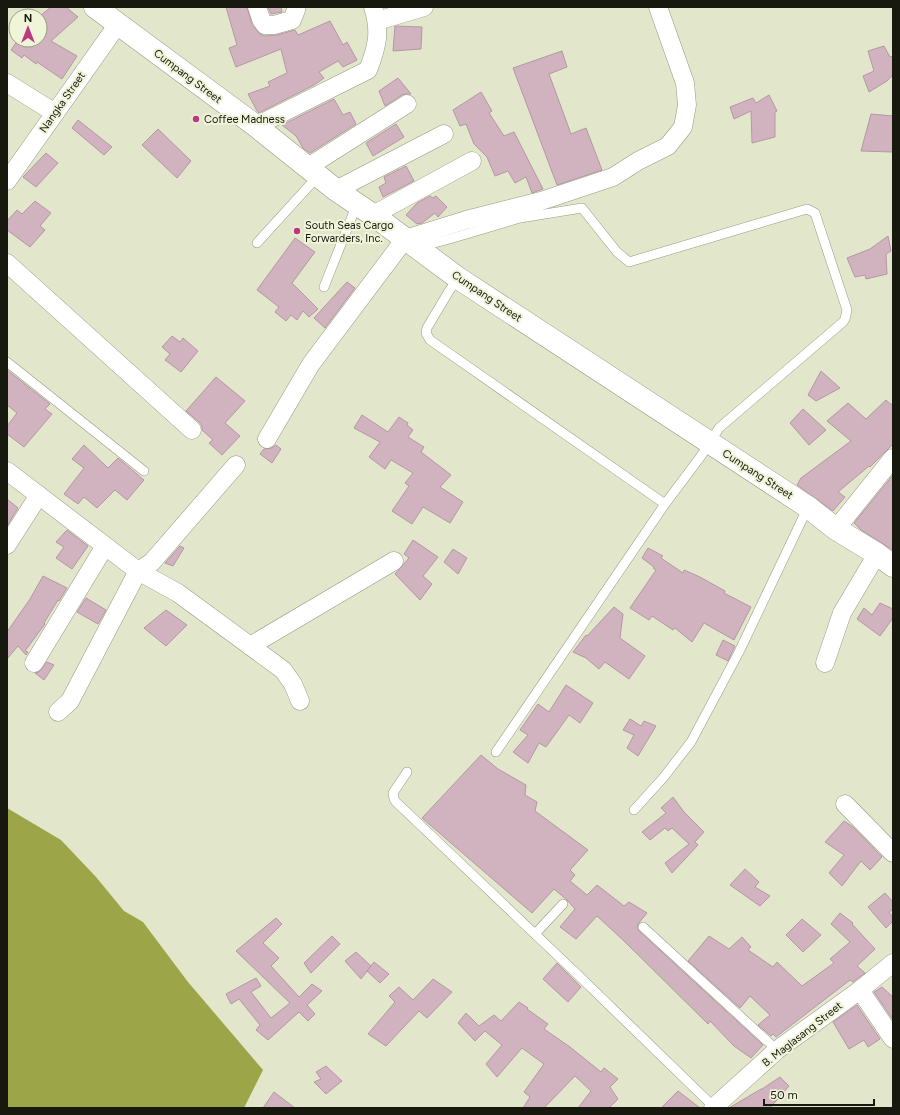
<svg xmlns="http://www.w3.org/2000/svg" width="900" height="1115" font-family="Figtree,sans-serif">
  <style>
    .water { fill: #9ca547 }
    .building { fill: #d0b3bf; stroke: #b498a3 }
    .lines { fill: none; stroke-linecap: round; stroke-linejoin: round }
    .lane-casing { stroke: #969980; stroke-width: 10 }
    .street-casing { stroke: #969980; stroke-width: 19 }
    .secondary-casing { stroke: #969980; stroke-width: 23 }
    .lane { stroke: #fff; stroke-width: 9 }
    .street { stroke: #fff; stroke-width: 18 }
    .secondary { stroke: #fff; stroke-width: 22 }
    .poi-dot { fill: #bb3980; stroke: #f0f4d8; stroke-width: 1.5 }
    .labels { text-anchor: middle; stroke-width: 4; stroke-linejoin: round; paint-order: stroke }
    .street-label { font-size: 11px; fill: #17190f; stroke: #f0f4d8 }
    .poi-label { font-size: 11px; fill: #17190f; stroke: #f0f4d8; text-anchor: start }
  </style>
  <rect width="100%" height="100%" fill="#e2e6cb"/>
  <polygon class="water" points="7,808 61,840 96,877 124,911 143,922 188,982 263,1070 244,1108 7,1108"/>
  <g class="building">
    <polygon points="51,7 66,7 78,17 51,41 77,56 62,79 37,62 36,64 24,55 22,58 11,50 18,40 40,40 40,16"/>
    <polygon points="226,7 247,7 252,25 260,34 265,36 277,35 295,30 298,35 330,21 343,45 347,42 357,60 343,67 338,61 319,72 324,78 314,85 259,113 257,111 248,94 270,86 268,82 287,73 281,49 236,67 229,48 237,45"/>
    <polygon points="268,7 281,7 282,12 271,14"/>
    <polygon points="395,26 422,27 421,49 393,51"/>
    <polygon points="884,46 890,57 893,56 893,75 887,81 869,92 863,76 874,71 868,51"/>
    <polygon points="562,51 567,67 549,74 571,134 586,128 602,170 557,185 513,68"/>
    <polygon points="398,78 411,94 406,94 402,95 385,106 379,91"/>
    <polygon points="481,92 492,111 489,113 504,136 514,132 543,189 532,193 526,177 515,183 508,171 495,176 487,157 474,144 466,124 460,126 453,110"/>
    <polygon points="769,95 777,111 775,112 775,137 752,143 751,111 734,119 730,107 753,98 756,103"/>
    <polygon points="334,99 343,115 350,112 356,124 310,153 303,148 296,136 282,125"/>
    <polygon points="871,114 893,116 893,152 861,151"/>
    <polygon points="78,120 112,147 104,155 72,128"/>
    <polygon points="396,124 404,137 373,156 366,143"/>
    <polygon points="158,129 191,161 177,178 142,145"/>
    <polygon points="46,153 58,163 36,187 23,177"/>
    <polygon points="406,166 414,181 383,197 379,187 386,183 384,177"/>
    <polygon points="430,196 433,198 436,196 447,207 438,217 435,213 422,223 417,224 406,215 417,203"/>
    <polygon points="35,201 51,213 40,226 45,230 30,247 7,230 7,221 17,210 22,214"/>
    <polygon points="888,236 891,251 886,254 887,274 866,279 865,275 855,277 847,258 870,249"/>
    <polygon points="295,238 315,252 292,283 318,309 309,317 303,311 297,320 291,315 286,321 275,312 279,307 257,290"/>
    <polygon points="347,282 355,288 325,328 314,318"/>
    <polygon points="172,336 180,342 183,338 198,351 181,372 165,360 170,354 162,347"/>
    <polygon points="7,370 50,404 45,409 52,414 24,447 7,434 7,426 17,413 7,405"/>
    <polygon points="821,371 840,388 816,401 808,395"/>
    <polygon points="216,377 245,401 225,423 240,436 222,455 209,443 213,440 202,430 202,426 199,422 186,411"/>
    <polygon points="886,400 893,406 893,444 870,467 869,466 838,492 845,497 833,511 797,485 801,478 851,441 827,421 848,403 866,419"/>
    <polygon points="803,409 826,430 809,445 790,423"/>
    <polygon points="362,415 388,432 399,417 408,423 407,425 413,430 408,437 424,447 421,452 451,475 440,487 463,502 450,523 423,507 412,524 392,511 409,486 405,483 413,473 391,460 385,469 369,457 380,442 354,428"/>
    <polygon points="84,445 108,468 118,458 144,480 127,500 115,490 97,508 84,497 78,504 64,494 84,468 72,459"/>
    <polygon points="276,445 281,449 272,463 260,454 264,449 272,448"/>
    <polygon points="893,475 893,550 861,530 854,523"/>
    <polygon points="7,499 18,508 7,526"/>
    <polygon points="67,530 88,546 72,569 56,558 64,547 56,542"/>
    <polygon points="413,540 438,557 423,576 432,584 420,600 395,574 409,558 404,554"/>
    <polygon points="180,546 184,548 173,566 165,563"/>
    <polygon points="648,548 663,556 661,558 683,573 684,570 700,577 725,591 724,593 751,607 734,640 704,623 692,642 675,628 673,630 652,616 649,620 630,608 656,570 653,568 654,567 642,558"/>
    <polygon points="453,549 467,558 458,574 444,562"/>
    <polygon points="43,576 67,588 59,601 58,600 44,623 45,624 25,651 28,652 26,655 18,646 7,659 7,632 30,599"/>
    <polygon points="86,598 106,610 98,624 77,612"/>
    <polygon points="880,603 893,609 893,618 880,636 857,619 864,608 872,615"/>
    <polygon points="614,607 623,614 620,638 645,656 629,679 605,662 599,669 586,658 573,652 586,635 587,636"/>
    <polygon points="166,610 187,625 166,646 144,628"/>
    <polygon points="723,640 735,646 728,661 716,655"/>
    <polygon points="47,662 54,665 44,680 35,673 39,672"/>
    <polygon points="566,685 593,703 580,723 569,715 546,747 539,743 528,763 513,752 528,735 520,730 538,704 549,712"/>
    <polygon points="630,719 641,726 644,721 656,726 638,756 627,748 634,735 623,730"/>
    <polygon points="481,755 498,769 526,785 525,795 537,802 535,811 588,850 570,870 575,875 570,881 587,895 597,885 624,906 629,902 647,913 638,924 637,928 639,931 763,1045 751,1058 734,1046 710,1021 708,1024 623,940 597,916 576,939 560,927 575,909 567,900 554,889 532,913 422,818"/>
    <polygon points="673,797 684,812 704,832 695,842 698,845 672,873 665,863 689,844 672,828 668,831 665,828 650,840 642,832 666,813 661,808"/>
    <polygon points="844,821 853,827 882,857 870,870 861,861 842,886 829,873 844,855 825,842"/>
    <polygon points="745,869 759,882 755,887 770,896 760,906 730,885"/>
    <polygon points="885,893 893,902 893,909 889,912 893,918 893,921 886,928 868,907"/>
    <polygon points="840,913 853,923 852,924 875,949 857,966 865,973 853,982 850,980 776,1037 773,1034 771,1036 758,1025 770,1015 750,996 740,1008 688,961 709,936 729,949 742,937 751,947 748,950 773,967 777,962 802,986 834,963 830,959 850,942 831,924"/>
    <polygon points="276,918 282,924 263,943 279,958 271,966 299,997 312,984 322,991 307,1005 315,1014 308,1021 299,1012 268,1040 256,1030 260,1025 239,999 231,1004 226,994 256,978 261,986 251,992 271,1018 290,1003 236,951"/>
    <polygon points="802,919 821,935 803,952 786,935"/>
    <polygon points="332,936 340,944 311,973 304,963"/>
    <polygon points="356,952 371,966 361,979 345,961"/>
    <polygon points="374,962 389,974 380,983 367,971"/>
    <polygon points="557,963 581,987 568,1002 543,979"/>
    <polygon points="433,979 452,992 427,1018 419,1011 386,1046 368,1034 395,1002 389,996 399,987 413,1000"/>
    <polygon points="882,987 893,997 893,1020 874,992"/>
    <polygon points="519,1002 528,1008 527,1009 548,1024 544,1029 570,1047 601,1072 604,1068 618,1079 610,1087 618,1099 609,1108 578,1108 591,1091 575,1076 544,1108 523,1108 530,1097 524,1092 544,1064 522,1048 497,1077 486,1064 502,1045 485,1031 475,1041 458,1023 466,1013 479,1026 494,1015 501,1021"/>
    <polygon points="857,1005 880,1039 868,1047 864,1040 849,1049 833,1022"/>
    <polygon points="326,1066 342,1081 326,1094 314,1082 321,1079 316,1072"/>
    <polygon points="780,1077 789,1086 770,1108 729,1108 761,1089 762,1089"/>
    <polygon points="678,1091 700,1108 661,1108"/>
    <polygon points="274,1092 295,1108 263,1108"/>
  </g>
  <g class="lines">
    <defs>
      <g id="lane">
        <polyline points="257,243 318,176"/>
        <polyline points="419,247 446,240 520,218 582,208 617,252 629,262 807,209 815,213 847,310 845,319 843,322 719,428 701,456 665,504 496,752"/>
        <polyline points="458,278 449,291 427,328 426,333 430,340 665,504"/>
        <polyline points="324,287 353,214 358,205"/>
        <polyline points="7,362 144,471"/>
        <polyline points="407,772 393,793 394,799 396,802 577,974 714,1107"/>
        <polyline points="634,810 663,778 691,742 739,652 808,507"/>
        <polyline points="643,927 777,1050"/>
        <polyline points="535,934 563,904"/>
      </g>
      <g id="street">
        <polyline points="257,7 261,19 265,25 274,25 292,20 296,10 296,7"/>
        <polyline points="377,21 424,7"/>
        <polyline points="7,83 55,113"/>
        <path d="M 256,126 L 368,70 C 377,47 381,32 373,7"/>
        <polyline points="308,167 407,104"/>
        <polyline points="7,181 118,24"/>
        <polyline points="336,190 444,134"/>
        <polyline points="373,215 472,161"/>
        <polyline points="7,263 192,430"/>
        <polyline points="267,439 311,364 405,239 466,220 541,201 613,177 638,161 668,146 683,127 687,105 685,83 658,7"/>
        <polyline points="7,471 138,571 178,593 283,670 293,684 300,701"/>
        <polyline points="836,529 893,458"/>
        <polyline points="7,545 39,495"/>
        <polyline points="250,646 394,561"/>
        <polyline points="34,663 105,546"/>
        <polyline points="825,663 842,613 877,554"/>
        <polyline points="58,712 70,701 138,571 152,562 236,465"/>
        <polyline points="845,804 893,853"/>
        <polyline points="860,990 893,1039"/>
        <polyline points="713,1108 777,1050 860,990 893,963"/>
      </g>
      <polyline id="secondary" points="95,7 256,126 336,190 373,215 458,278 808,507 836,529 877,554 893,566"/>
    </defs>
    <use href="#lane" class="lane-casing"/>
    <use href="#street" class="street-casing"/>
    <use href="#secondary" class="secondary-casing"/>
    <use href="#lane" class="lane"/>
    <use href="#street" class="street"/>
    <use href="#secondary" class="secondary"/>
  </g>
  <g class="poi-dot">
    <circle cx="196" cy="119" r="4"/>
    <circle cx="297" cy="231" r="4"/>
  </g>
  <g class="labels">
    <g class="street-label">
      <text transform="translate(188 76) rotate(37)" y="4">Cumpang Street</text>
      <text transform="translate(62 102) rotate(-55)" y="4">Nangka Street</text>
      <text transform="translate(487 296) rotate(34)" y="4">Cumpang Street</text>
      <text transform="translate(758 474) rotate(33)" y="4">Cumpang Street</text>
      <text transform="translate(802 1034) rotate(-38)" y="4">B. Maglasang Street</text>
    </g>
    <g class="poi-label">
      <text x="204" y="123">Coffee Madness</text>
      <text x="305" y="229">South Seas Cargo<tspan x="305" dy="13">Forwarders, Inc.</tspan></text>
    </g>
  </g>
  <rect width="900" height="1115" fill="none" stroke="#17190f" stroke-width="16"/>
  <g transform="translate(28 28)"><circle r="19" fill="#f0f4d8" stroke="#999c88"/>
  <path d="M0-3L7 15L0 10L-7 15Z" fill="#bb3980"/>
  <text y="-6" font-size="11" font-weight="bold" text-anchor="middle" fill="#17190f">N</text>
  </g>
  <path d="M764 1099v6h110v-6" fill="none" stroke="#17190f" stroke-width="2"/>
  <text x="770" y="1099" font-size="12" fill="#17190f" stroke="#f0f4d8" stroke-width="3" paint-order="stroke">50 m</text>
</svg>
